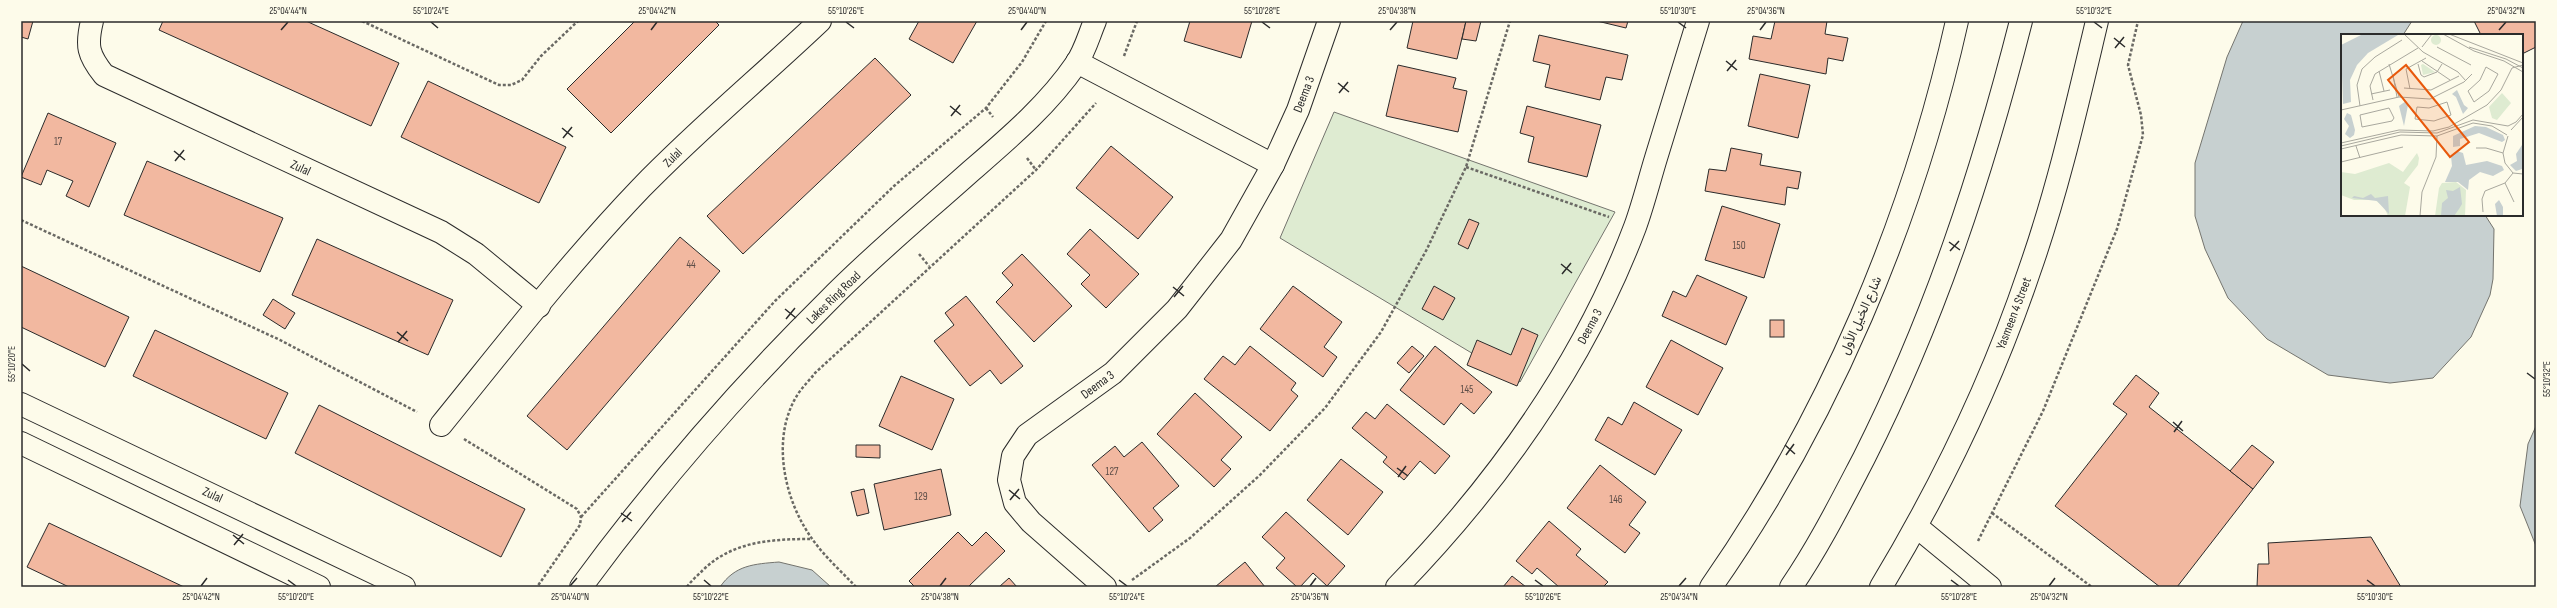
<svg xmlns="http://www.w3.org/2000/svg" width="2557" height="608" font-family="'Sofia Sans Condensed',Vazirmatn,sans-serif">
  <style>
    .green { fill: #deebd1; stroke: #74746e }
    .water { fill: #c7d0d0; stroke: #74746e }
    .building { fill: #f2b8a0; stroke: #2b2b2b }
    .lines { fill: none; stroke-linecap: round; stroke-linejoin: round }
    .minor-casing { stroke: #2b2b2b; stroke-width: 24 }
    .major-casing { stroke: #2b2b2b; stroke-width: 24 }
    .path { stroke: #6a6964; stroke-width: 2.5; stroke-dasharray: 3 2; stroke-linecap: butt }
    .minor { stroke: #fdfbea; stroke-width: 22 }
    .major { stroke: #fdfbea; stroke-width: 22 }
    .ticks { fill: none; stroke: #2b2b2b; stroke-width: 1.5 }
    .labels { text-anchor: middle; stroke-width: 3; stroke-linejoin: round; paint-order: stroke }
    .number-label { font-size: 11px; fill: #5d4e48 }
    .street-label { font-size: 13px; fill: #2b2b2b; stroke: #fdfbea }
    .inset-road { fill: none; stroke: #a9a89e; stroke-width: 1 }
    .view { fill: #e8590c; fill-opacity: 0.15; stroke: #e8590c; stroke-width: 2 }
    .inset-edge { fill: none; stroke: #2b2b2b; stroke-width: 2 }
    .neatline { fill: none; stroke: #2b2b2b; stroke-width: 1.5 }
    .ticks-label { font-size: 10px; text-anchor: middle; fill: #2b2b2b }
  </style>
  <rect width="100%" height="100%" fill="#fdfbea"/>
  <polygon class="green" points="1334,112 1615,212 1520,382 1280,238"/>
  <g class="water">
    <polygon points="2243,21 2412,21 2403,35 2342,35 2342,215 2485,215 2494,229 2493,279 2490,295 2471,337 2433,378 2390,383 2328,375 2267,339 2228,298 2205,249 2195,216 2195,163 2227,57"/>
    <polygon points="2536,426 2536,546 2520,506 2528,444"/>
    <path d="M 779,562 L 812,570 L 831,587 L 720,587 C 735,565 754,564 779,562 Z"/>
  </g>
  <g class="building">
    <polygon points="21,21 33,21 28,39 21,37"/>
    <polygon points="163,21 306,21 399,63 371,126 159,30"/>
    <polygon points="635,21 715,21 719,25 611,133 567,89"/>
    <polygon points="919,21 977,21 953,63 909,39"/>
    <polygon points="1190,21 1252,21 1241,58 1184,41"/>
    <polygon points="1413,21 1466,21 1457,59 1407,48"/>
    <polygon points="1466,21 1481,21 1476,41 1462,39"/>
    <polygon points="1597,21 1628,21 1626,28"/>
    <polygon points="1775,21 1827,21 1825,34 1848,38 1843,61 1828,58 1826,74 1749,59 1753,36 1771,39"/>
    <polygon points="2474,21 2536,21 2536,47 2522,54 2522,35 2481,35"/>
    <polygon points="1539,35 1628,55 1622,80 1606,77 1600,100 1545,87 1550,65 1533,61"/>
    <polygon points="875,58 911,95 743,254 707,216"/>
    <polygon points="1398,65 1456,78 1453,88 1467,91 1458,132 1386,116"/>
    <polygon points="1760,74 1810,85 1798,138 1748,126"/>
    <polygon points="428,81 566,147 539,203 401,137"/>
    <polygon points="1527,106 1601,125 1587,177 1528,162 1534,137 1520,133"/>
    <polygon points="48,113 116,143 89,207 66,196 73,181 47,170 41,185 21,177"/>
    <polygon points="1111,146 1173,197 1138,239 1076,188"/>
    <polygon points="1731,148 1762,154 1760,165 1801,172 1798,189 1787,187 1785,205 1705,191 1709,169 1726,171"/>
    <polygon points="147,161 283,218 260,272 124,215"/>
    <polygon points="1722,206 1780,224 1764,278 1705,260"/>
    <polygon points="1469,219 1479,223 1468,249 1458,244"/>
    <polygon points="1090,229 1139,274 1106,308 1081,284 1090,275 1067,254"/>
    <polygon points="680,237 720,271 567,450 527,416"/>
    <polygon points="317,239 453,300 428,355 292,295"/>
    <polygon points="1022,254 1072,306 1034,342 996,302 1013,285 1002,273"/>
    <polygon points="21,266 129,317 105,367 21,327"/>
    <polygon points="1697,275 1747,297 1726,345 1662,316 1673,291 1686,297"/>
    <polygon points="1293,286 1342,322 1324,347 1337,357 1323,377 1260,329"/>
    <polygon points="1434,286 1455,298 1443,320 1422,309"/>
    <polygon points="966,296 1023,366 1001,384 990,370 970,386 934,341 954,325 945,313"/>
    <polygon points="273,299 295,313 285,329 263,315"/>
    <rect x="1770" y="320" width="14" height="17"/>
    <polygon points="1522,328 1538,335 1517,386 1467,365 1477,340 1511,355"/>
    <polygon points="155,330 288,393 266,439 133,376"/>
    <polygon points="1671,340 1723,368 1698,415 1646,387"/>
    <polygon points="1250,346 1296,383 1291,390 1298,396 1270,431 1204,379 1223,356 1235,365"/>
    <polygon points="1412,346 1424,356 1409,373 1397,363"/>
    <polygon points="1435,346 1492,392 1474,414 1461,403 1444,425 1400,390"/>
    <polygon points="2136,375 2159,393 2149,407 2253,489 2177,587 2160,587 2055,506 2127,414 2113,404"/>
    <polygon points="901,376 954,399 932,450 879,426"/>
    <polygon points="1195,393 1242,437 1221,460 1231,469 1214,487 1157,434"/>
    <polygon points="1634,402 1682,430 1655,475 1595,440 1608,417 1622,425"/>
    <polygon points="1387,404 1450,456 1435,474 1420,461 1404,480 1383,462 1387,457 1352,428 1366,412 1375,419"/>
    <polygon points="319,405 525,509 501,557 295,453"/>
    <polygon points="1142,442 1179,486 1153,508 1163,520 1149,532 1092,465 1115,446 1124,457"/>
    <polygon points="856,445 880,445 880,458 856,457"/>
    <polygon points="2252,445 2274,462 2253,489 2230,471"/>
    <polygon points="1341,459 1383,492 1348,535 1307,500"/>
    <polygon points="1600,465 1646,502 1629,525 1640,533 1625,553 1567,508"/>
    <polygon points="941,469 951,515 884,530 874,484"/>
    <polygon points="864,489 869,513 857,516 851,492"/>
    <polygon points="1286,512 1345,566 1327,586 1313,573 1300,587 1297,587 1276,568 1285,558 1262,537"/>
    <polygon points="1549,521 1581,549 1576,555 1608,582 1603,587 1559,587 1537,568 1532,574 1516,561"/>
    <polygon points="49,523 184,587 69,587 27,567"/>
    <polygon points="958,532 972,546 986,532 1005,551 968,587 915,587 909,581"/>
    <polygon points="2371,537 2401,587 2257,587 2258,564 2269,564 2268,543"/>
    <polygon points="1245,562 1265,587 1215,587"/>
    <polygon points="1512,576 1526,587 1503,587"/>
    <polygon points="1009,578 1017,587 999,587"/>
  </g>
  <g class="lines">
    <defs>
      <g id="minor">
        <path d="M 92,21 C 86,46 88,55 104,75 L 441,232 L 476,254 L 539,306"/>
        <polyline points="1077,62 1273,165"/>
        <polyline points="21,404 404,587"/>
        <path d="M 441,425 C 506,345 570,262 641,188 C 698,129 761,77 820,21"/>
        <polyline points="21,443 319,587"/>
        <polyline points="1917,527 1990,587"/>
        <path d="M 581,587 C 656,485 738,390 828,301 C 873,255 923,214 971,171 C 1009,138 1048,105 1076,64 C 1085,51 1089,35 1095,21"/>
        <polyline points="1105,587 1031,522 1015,503 1009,480 1013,456 1027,435 1113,373 1177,309 1231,240 1273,165 1298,110 1329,21"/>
        <path d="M 1397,587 C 1497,484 1584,362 1635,227 C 1643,205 1649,181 1656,158 C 1670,113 1684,67 1698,21"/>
        <path d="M 1881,587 C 1941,487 1992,382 2029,272 C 2058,190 2077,105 2097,21"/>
      </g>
      <g id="major">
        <path d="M 1711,587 C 1829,418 1912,222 1957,21"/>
        <path d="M 1791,587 C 1819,546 1841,502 1864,458 C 1935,317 1982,174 2021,21"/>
      </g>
    </defs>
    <use href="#minor" class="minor-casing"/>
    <use href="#major" class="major-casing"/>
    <g class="path">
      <polyline points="362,21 499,85 511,85 522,80 541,56 578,21"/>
      <polyline points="1124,56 1137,21"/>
      <polyline points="986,108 993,117"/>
      <polyline points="1027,158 1036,170"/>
      <polyline points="1466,167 1609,217"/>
      <polyline points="21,220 280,340 417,412"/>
      <polyline points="919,254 929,266"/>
      <polyline points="464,439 577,509 581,517 580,525 537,587"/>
      <polyline points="1992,513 2092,587"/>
      <polyline points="581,517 775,301 894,186 986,108 1022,62 1046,21"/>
      <polyline points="1978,541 2043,411 2117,229 2143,135 2141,115 2128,65 2138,21"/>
      <polyline points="1132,580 1190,538 1260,475 1325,408 1381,332 1427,249 1466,167 1510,21"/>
      <path d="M 687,587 C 691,581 697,576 702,571 C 732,541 772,539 812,539"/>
      <path d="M 856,587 C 842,572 825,557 813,540 C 784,501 770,437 798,394 C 803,386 810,380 815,373 L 1036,170 L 1096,103"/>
    </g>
    <use href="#minor" class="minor"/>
    <use href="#major" class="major"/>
  </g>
  <path class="ticks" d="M 431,22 L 438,28M 846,22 L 854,28M 1262,22 L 1270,28M 1678,22 L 1686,28M 2094,22 L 2102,28M 281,30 L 288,22M 651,30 L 657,22M 1021,30 L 1027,22M 1390,30 L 1397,22M 1760,30 L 1766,22M 2499,30 L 2506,22M 2114,38 L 2125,47M 2115,48 L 2124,37M 1726,61 L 1737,70M 1727,71 L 1736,60M 1338,83 L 1349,92M 1339,93 L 1348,82M 950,106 L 961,115M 951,116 L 960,105M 562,128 L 573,137M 563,138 L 572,127M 174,151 L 185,160M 175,161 L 184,150M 1949,242 L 1960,250M 1950,251 L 1959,241M 1561,264 L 1572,273M 1562,274 L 1571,263M 1173,287 L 1184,296M 1174,297 L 1183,286M 785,309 L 796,318M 786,319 L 795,308M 397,332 L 408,341M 398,342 L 407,331M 22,364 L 30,371M 2527,373 L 2535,379M 2173,422 L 2183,431M 2174,432 L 2182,421M 1785,445 L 1795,454M 1786,455 L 1794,444M 1397,468 L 1408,476M 1398,477 L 1406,466M 1009,490 L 1020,499M 1010,500 L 1019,489M 621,513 L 632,521M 622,522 L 631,512M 233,535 L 244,544M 234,545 L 243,534M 288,580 L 296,586M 704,580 L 711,586M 1119,580 L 1127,586M 1535,580 L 1543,586M 1951,580 L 1959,586M 2367,580 L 2375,586M 201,586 L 207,578M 570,586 L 577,578M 940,586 L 946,578M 1310,586 L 1316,578M 1679,586 L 1686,578M 2049,586 L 2055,578"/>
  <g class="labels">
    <g class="number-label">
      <text x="58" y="145">17</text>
      <text x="1739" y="249">150</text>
      <text x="691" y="268">44</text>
      <text x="1467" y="393">145</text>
      <text x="1112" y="475">127</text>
      <text x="921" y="500">129</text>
      <text x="1616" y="503">146</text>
    </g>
    <g class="street-label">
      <text transform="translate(1303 94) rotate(-69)" y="5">Deema 3</text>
      <text transform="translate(672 157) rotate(-45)" y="5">Zulal</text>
      <text transform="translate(301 167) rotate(25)" y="5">Zulal</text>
      <text transform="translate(833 297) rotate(-44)" y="5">Lakes Ring Road</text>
      <text transform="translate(2013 313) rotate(-69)" y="5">Yasmeen 4 Street</text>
      <text transform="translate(1860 315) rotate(-66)" y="5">شارع الخيل الأول</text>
      <text transform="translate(1589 326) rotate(-62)" y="5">Deema 3</text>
      <text transform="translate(1097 384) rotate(-37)" y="5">Deema 3</text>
      <text transform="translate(213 494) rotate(25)" y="5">Zulal</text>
    </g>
  </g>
  <g transform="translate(2341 34)">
    <rect width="182" height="182" fill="#fdfbea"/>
    <path d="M90 6a5 5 0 1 1 10 0a5 5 0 1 1-10 0ZM 82,30 L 94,38 L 82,41 L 80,31 ZM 161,59 L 170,69 L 156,86 L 151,84 L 148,73 ZM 76,119 L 78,124 L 77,131 L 63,149 L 69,153 L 64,182 L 47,182 L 43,173 L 34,166 L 13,166 L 0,161 L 0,138 L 14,140 L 48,129 L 62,138 ZM 115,148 L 125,156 L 124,182 L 94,182 L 98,154 L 101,149 Z" fill="#deebd1"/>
    <path d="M 22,0 L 57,1 L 27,19 L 16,31 L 9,46 L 10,68 L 2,70 L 0,11 ZM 116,56 L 123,71 L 127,74 L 122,80 L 115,63 L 111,60 ZM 65,67 L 67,71 L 63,92 L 58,72 ZM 6,79 L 10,81 L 14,96 L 13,101 L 9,104 L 4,100 L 8,92 L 3,85 ZM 134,92 L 145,93 L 162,101 L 164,106 L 161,108 L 138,99 L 119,105 L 119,112 L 112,113 L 112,102 ZM 181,111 L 181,135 L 175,137 L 169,131 L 176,127 L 175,120 ZM 116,117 L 122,119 L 125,131 L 146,127 L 161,132 L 163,136 L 152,142 L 139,138 L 128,146 L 127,156 L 117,148 L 104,148 L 111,132 L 110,122 ZM 119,153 L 121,170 L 118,175 L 113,182 L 100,182 L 101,169 L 107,164 L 105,156 L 112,157 ZM 30,160 L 34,164 L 47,162 L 48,180 L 36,167 L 11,164 L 13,162 L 22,164 ZM 158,166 L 162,173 L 162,182 L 156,182 L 154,170 Z" fill="#c7d0d0"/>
    <path class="inset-road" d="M 63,0 L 82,18 L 117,38 L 125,47M 102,0 L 133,17 L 163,27 L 182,38M 108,0 L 182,29M 81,13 L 91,0M 96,13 L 130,31M 128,13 L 165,25 L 182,34M 81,27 L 109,46M 48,30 L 58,63M 77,30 L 80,41 L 83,43 L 96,38 L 101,30M 145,33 L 157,40 L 148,57 L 133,68 L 127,57 L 139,46 ZM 38,37 L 43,57M 52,41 L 56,63M 63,54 L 90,56 L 118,42M 69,55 L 65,35 L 85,24M 30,60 L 49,56M 32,66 L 29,52 L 34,40 L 77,14M 106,68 L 110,81 L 93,87 L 74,85 L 76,73 L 88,74 ZM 19,72 L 16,51 L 21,35 L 34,23 L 61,6M 48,74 L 53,84 L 51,87 L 21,93 L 19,81 ZM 0,76 L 58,63 L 89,65 L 123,48 L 131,40M 170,96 L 182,83M 167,102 L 162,119 L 164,129 L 172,139 L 182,140M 0,109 L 58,96 L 92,97 L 108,93 L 146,71 L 160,56 L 171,34 L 182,31M 0,112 L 59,98 L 96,99 L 132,86 L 167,92 L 175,88 L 182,80M 15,112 L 19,124M 135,114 L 145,114 L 162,119M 0,115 L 60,101 L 96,102 L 132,89 L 151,92 L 166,101M 0,128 L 62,113M 164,149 L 173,168M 142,178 L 141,165 L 144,157 L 164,149 L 172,139M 79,182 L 81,158 L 95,123 L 96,102"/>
    <path class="view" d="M 65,31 L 128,108 L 109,123 L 47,46 Z"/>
    <rect width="182" height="182" class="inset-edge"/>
  </g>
  <rect width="2557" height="608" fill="none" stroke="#fdfbea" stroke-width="44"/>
  <rect x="22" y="22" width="2513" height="564" class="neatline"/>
  <g class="ticks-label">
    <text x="288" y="14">25°04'44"N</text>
    <text x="431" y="14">55°10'24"E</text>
    <text x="657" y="14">25°04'42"N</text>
    <text x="846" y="14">55°10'26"E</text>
    <text x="1027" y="14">25°04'40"N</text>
    <text x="1262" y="14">55°10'28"E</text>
    <text x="1397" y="14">25°04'38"N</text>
    <text x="1678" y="14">55°10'30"E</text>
    <text x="1766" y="14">25°04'36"N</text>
    <text x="2094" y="14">55°10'32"E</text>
    <text x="2506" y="14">25°04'32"N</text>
    <text transform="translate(11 364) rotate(-90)" y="4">55°10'20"E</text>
    <text transform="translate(2546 379) rotate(-90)" y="4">55°10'32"E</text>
    <text x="201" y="600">25°04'42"N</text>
    <text x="296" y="600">55°10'20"E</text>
    <text x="570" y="600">25°04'40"N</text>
    <text x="711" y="600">55°10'22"E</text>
    <text x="940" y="600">25°04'38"N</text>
    <text x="1127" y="600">55°10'24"E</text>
    <text x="1310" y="600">25°04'36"N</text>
    <text x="1543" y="600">55°10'26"E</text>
    <text x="1679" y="600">25°04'34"N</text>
    <text x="1959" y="600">55°10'28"E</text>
    <text x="2049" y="600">25°04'32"N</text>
    <text x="2375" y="600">55°10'30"E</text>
  </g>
</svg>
